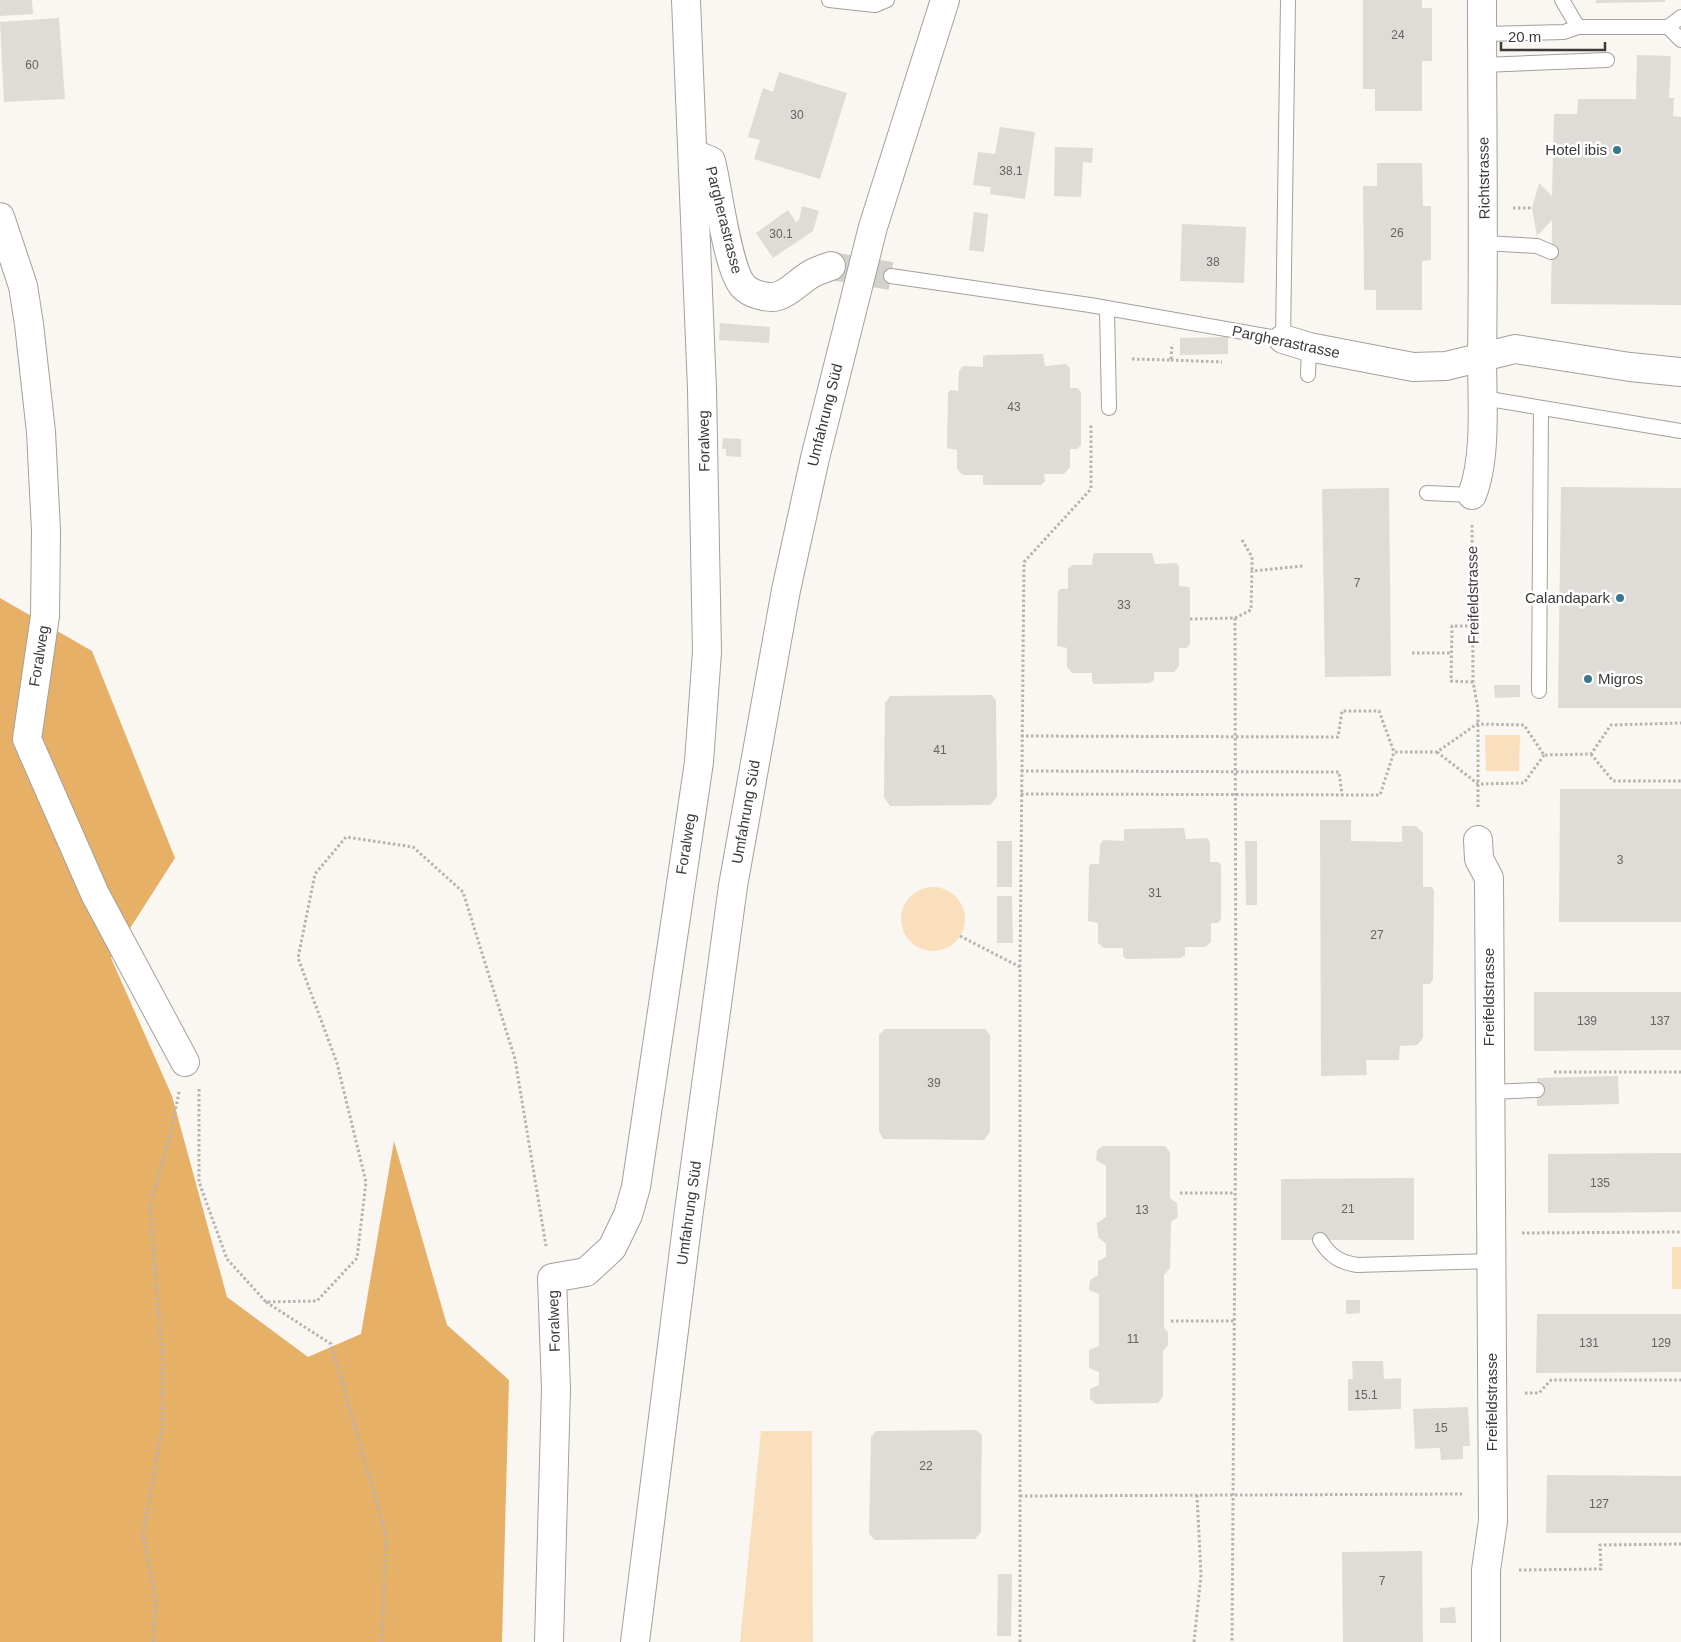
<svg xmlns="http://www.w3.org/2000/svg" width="1681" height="1642" font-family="Arial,sans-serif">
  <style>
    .green { fill: #fadfbd }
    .forest { fill: #e6b067 }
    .building { fill: #dfdbd6 }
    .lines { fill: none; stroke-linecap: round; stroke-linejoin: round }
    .minor-tunnel { stroke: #d4d1cc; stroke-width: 28; stroke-dasharray: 28 14; stroke-linecap: butt }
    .service-casing { stroke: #a4a09b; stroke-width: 16 }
    .minor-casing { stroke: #a4a09b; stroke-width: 30 }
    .primary-casing { stroke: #a4a09b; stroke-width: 30 }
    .path { stroke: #b7b3b0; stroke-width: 3; stroke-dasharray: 2.5 2.5; stroke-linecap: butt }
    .service { stroke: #fff; stroke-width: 14 }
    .minor { stroke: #fff; stroke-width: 28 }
    .primary { stroke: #fff; stroke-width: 28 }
    .poi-dot { fill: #39778d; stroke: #fff; stroke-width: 2 }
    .labels { text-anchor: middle; stroke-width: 5; stroke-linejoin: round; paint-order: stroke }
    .number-label { font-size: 12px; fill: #666360 }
    .poi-label { font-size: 15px; fill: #3d3b39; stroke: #fff; text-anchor: end }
    .street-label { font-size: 15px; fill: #3d3b39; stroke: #fff }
  </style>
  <rect width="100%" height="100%" fill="#faf6f1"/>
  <g class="green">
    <polygon points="1485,735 1520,735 1519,771 1486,771"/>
    <circle cx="933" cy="919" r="32"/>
    <rect x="1672" y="1247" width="9" height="42"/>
    <polygon points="761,1431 812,1431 813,1642 740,1642"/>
  </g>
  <polygon class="forest" points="0,598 92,651 175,858 111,958 172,1096 227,1297 308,1357 361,1334 394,1141 447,1325 509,1380 502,1642 0,1642"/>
  <g class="building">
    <polygon points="0,0 32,0 33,14 0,16"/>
    <polygon points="1363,0 1422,0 1422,8 1432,8 1432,61 1422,61 1422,111 1375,111 1375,89 1363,89"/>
    <polygon points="1596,0 1665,0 1665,2 1596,3"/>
    <polygon points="59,18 65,99 4,102 0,22"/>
    <polygon points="1637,55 1671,56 1669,98 1674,98 1673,116 1681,117 1681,305 1551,304 1552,220 1537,236 1532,208 1539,183 1552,196 1554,114 1577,114 1578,99 1636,99"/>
    <polygon points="779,72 847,93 820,179 754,159 760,140 748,137 763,88 773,92"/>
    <polygon points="1000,127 1035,132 1025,199 990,194 991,187 973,185 978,152 995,154"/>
    <polygon points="1055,147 1093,148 1092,163 1083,162 1081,197 1054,196"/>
    <polygon points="1377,163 1422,163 1423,206 1431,206 1431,260 1422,261 1422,310 1376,310 1376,290 1364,290 1363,186 1377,186"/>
    <polygon points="802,206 819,211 813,231 773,258 756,233 788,210 796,222 799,220"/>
    <polygon points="974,212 988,214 984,252 969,250"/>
    <polygon points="1182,224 1246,227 1244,283 1180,281"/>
    <polygon points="720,323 770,327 769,343 719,340"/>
    <polygon points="1228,337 1228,354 1180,355 1180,338"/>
    <polygon points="1043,354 1045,366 1066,364 1070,368 1070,388 1077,388 1081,392 1081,445 1077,449 1070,449 1070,467 1064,474 1044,474 1045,481 1041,485 985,485 983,483 983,475 963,475 957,469 957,450 947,448 948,393 950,390 958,391 959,371 963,366 983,367 983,357 986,355"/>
    <polygon points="723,438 741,439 741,457 726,456 726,449 722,449"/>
    <polygon points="1561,487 1681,488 1681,708 1558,708"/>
    <polygon points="1389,488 1391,676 1325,677 1322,489"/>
    <polygon points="1095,553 1152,553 1155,564 1176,563 1179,566 1179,586 1189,587 1190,590 1190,644 1186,648 1179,648 1179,666 1174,672 1154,672 1154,680 1150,683 1094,684 1092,681 1092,673 1072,673 1067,667 1067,648 1057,646 1058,592 1060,589 1068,589 1068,569 1072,565 1092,565 1093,555"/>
    <polygon points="1494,685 1520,685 1520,697 1495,698"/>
    <polygon points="992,695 996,701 997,797 990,805 890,806 884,797 885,703 890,696"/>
    <polygon points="1560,789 1681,789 1681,922 1559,922"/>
    <polygon points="1320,820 1351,820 1351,841 1402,842 1402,826 1416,826 1423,833 1423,887 1432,887 1434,891 1433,979 1430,984 1423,984 1423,1038 1417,1045 1400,1046 1399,1060 1366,1060 1367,1075 1321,1076"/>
    <polygon points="1184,828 1186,839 1207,838 1210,842 1210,862 1218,862 1221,865 1221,919 1218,923 1211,923 1211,942 1205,947 1185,947 1185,955 1181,958 1126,959 1123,956 1123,948 1104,948 1098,943 1098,923 1088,921 1089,867 1091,864 1099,864 1100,845 1103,840 1124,841 1124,830 1126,829"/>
    <rect x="997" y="841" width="15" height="46"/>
    <polygon points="1245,841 1257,841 1257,905 1246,905"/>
    <polygon points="997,896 1012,896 1013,943 997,943"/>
    <polygon points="1534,992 1681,992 1681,1050 1534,1051"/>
    <polygon points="885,1029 985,1029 990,1035 990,1132 984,1140 883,1139 879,1131 879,1035"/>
    <polygon points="1618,1076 1619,1104 1537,1106 1537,1078"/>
    <polygon points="1103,1146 1165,1146 1170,1152 1170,1198 1177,1203 1178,1217 1171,1222 1170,1268 1164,1275 1164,1328 1168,1332 1168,1345 1163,1351 1163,1396 1158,1403 1096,1404 1090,1399 1090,1389 1099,1385 1099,1372 1089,1368 1089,1350 1099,1346 1099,1294 1089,1290 1090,1280 1098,1275 1098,1261 1106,1257 1106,1244 1098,1237 1097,1223 1106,1217 1106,1166 1096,1160 1097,1150"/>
    <polygon points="1681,1153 1681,1212 1548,1213 1548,1154"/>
    <polygon points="1414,1178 1414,1240 1281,1240 1281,1179"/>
    <polygon points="1346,1300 1360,1300 1360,1313 1346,1314"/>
    <polygon points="1537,1314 1681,1314 1681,1372 1536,1373"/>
    <polygon points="1352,1361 1383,1361 1384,1379 1401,1378 1401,1409 1348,1411 1348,1379 1353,1379"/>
    <polygon points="1468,1407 1470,1446 1463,1446 1463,1459 1441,1460 1440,1448 1415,1449 1413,1409"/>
    <polygon points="976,1430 982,1435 981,1495 981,1532 975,1539 875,1540 869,1534 871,1437 876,1431"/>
    <polygon points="1547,1475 1681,1476 1681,1533 1546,1533"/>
    <polygon points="1422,1551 1423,1642 1343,1642 1342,1552"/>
    <polygon points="998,1574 1012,1574 1011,1636 997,1636"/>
    <polygon points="1455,1607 1456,1623 1440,1623 1440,1608"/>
  </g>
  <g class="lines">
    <polyline class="minor-tunnel" points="831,266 891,276"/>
    <defs>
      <g id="service">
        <polyline points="829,0 875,5 887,0"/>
        <polyline points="1562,0 1578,27"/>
        <polyline points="1668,27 1681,17"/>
        <polyline points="1482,34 1564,32 1578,27 1668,27 1681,40"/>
        <polyline points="1483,65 1607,60"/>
        <polyline points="1485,243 1537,246 1551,252"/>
        <polyline points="891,276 1090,305 1283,339 1288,0"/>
        <polyline points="1107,309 1109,408"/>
        <polyline points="1308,375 1309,347"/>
        <polyline points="1483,398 1681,431"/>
        <polyline points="1427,493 1472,495"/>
        <polyline points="1539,691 1541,409"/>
        <polyline points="1489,1092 1537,1090"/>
        <path d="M 1320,1240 C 1330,1256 1339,1262 1357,1265 L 1491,1261"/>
      </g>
      <g id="minor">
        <path d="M 694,154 L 711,161 C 718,188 727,268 743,286 C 750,294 768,299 778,296 C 791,292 801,279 813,273 C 819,270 825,268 831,266"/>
        <polyline points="0,217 23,286 29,324 41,432 46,531 45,616 27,739 95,894 185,1062"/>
        <polyline points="1283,339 1309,347 1413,367 1446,366 1515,349 1630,367 1681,372"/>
        <path d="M 1472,495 C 1487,457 1482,398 1482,356 C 1484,237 1482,119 1482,0"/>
        <polyline points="1478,840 1479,859 1489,878 1493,1521 1486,1570 1486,1642"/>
        <polyline points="549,1642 556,1389 552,1278 586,1272 612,1248 628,1215 636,1187 699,762 707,652 702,389 686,0"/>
      </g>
      <polyline id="primary" points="635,1642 688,1218 733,886 786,590 815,458 873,227 945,0"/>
    </defs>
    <use href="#service" class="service-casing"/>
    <use href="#minor" class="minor-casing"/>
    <use href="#primary" class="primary-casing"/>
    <g class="path">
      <polyline points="1513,208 1532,208"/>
      <polyline points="1132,359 1171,360 1172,344"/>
      <polyline points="1171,360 1222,362"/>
      <polyline points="1472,525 1473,682 1478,709 1478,809"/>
      <polyline points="1242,540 1252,557 1252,571"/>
      <polyline points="1235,618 1251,610 1252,571 1303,566"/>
      <polyline points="1190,619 1235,618 1236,1081 1232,1642"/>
      <polyline points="1412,653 1452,653"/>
      <polyline points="1473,682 1451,681 1452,626 1474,626"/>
      <polyline points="1021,736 1338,737 1342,711 1379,711 1394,752 1437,752 1477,724 1524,725 1544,755 1591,754 1611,725 1681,723"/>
      <polyline points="1437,752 1478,784 1524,783 1544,755"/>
      <polyline points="1591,754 1613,781 1681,781"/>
      <polyline points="1021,771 1339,772 1342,795"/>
      <polyline points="1021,794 1380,795 1394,752"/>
      <polyline points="960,936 1020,967"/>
      <polyline points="1554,1072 1681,1072"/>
      <polyline points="199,1089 199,1182 227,1259 266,1302 317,1301 357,1258 366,1182 337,1063 298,958 315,874 346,837 413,847 463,892 515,1059 546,1246"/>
      <polyline points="1180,1193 1235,1193"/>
      <polyline points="1522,1233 1681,1232"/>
      <polyline points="266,1302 331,1344 386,1535 382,1642"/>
      <polyline points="1171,1321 1234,1321"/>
      <polyline points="1525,1393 1539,1393 1551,1380 1681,1380"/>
      <polyline points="1020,1496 1462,1494"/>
      <polyline points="1519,1570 1601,1569 1600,1545 1681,1544"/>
      <polyline points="153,1642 156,1601 143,1535 162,1429 162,1353 150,1206 172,1128 179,1092"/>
      <polyline points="1020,1642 1020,967 1024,562 1091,489 1091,424"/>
      <polyline points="1194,1642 1201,1575 1197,1495"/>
    </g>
    <use href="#service" class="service"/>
    <use href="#minor" class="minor"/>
    <use href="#primary" class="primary"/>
  </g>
  <g class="poi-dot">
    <circle cx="1617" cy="150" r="5"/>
    <circle cx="1620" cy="598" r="5"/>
    <circle cx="1588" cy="679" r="5"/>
  </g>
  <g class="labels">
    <g class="number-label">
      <text x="1398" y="39">24</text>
      <text x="32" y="69">60</text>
      <text x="797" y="119">30</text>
      <text x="1011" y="175">38.1</text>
      <text x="1397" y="237">26</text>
      <text x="781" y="238">30.1</text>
      <text x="1213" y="266">38</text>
      <text x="1014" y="411">43</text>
      <text x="1357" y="587">7</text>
      <text x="1124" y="609">33</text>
      <text x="940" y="754">41</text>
      <text x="1620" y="864">3</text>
      <text x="1155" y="897">31</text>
      <text x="1377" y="939">27</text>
      <text x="1587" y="1025">139</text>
      <text x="1660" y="1025">137</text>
      <text x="934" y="1087">39</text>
      <text x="1600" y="1187">135</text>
      <text x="1348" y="1213">21</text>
      <text x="1142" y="1214">13</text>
      <text x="1133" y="1343">11</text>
      <text x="1589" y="1347">131</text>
      <text x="1661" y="1347">129</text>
      <text x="1366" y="1399">15.1</text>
      <text x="1441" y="1432">15</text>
      <text x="926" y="1470">22</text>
      <text x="1599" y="1508">127</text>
      <text x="1382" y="1585">7</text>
    </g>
    <g class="poi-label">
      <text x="1607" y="155">Hotel ibis</text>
      <text x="1610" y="603">Calandapark</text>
      <text x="1598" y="684" text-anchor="start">Migros</text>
    </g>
    <g class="street-label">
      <text transform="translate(1484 178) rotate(-91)" y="5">Richtstrasse</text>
      <text transform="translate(724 220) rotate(76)" y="5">Pargherastrasse</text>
      <text transform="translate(1286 342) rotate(12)" y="5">Pargherastrasse</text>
      <text transform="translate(825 415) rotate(-76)" y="5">Umfahrung Süd</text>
      <text transform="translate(704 441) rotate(-91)" y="5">Foralweg</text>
      <text transform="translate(1473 595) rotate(-91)" y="5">Freifeldstrasse</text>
      <text transform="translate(39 656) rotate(-81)" y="5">Foralweg</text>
      <text transform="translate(746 812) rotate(-80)" y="5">Umfahrung Süd</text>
      <text transform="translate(686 844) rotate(-81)" y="5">Foralweg</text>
      <text transform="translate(1489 997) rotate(-90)" y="5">Freifeldstrasse</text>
      <text transform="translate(689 1213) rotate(-82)" y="5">Umfahrung Süd</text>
      <text transform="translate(554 1321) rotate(-92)" y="5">Foralweg</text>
      <text transform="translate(1492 1402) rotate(-90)" y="5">Freifeldstrasse</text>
    </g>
  </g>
  <path d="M1501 42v8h104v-8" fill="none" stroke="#3d3b39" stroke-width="2.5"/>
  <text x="1508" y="42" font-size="15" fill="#3d3b39" stroke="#ffffff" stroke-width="4" paint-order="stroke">20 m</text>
</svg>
